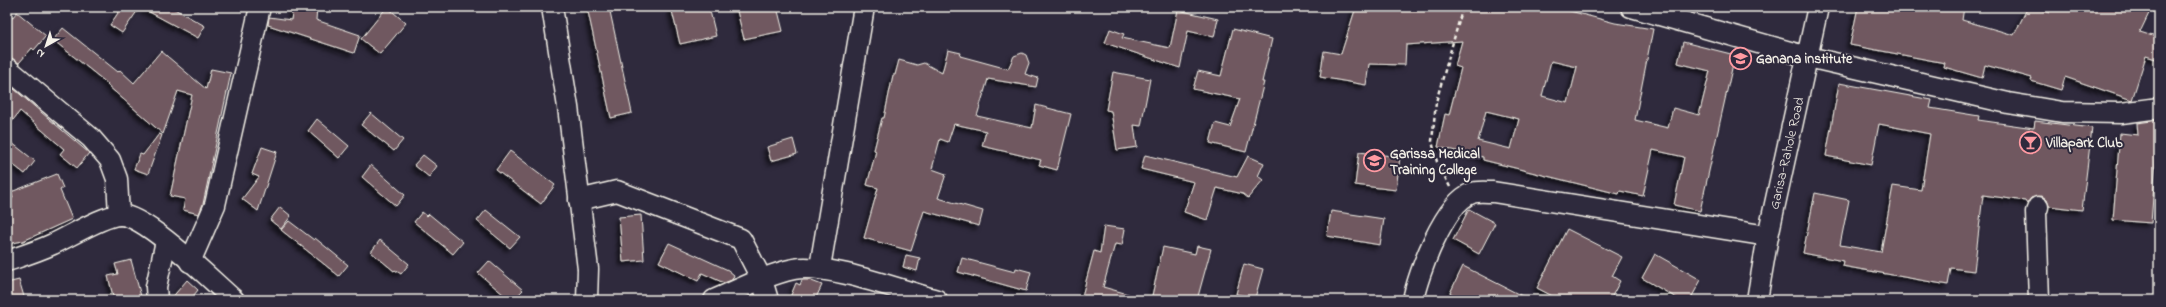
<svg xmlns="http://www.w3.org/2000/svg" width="2166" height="307" font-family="'Indie Flower',sans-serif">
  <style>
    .building { fill: #705960; stroke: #f4f1e8; fill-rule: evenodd; filter: url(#shadow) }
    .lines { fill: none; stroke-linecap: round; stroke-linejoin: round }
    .minor-casing { stroke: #f4f1e8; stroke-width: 23 }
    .path { stroke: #f4f1e8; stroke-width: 2.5; stroke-dasharray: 4 3; stroke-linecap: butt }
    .minor { stroke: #2f2a3d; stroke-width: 20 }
    .labels { text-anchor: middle; stroke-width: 4; stroke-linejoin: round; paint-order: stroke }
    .poi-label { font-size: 14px; font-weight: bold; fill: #f4f1e8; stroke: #2f2a3d; text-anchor: start }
    .street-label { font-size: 14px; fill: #f4f1e8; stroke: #2f2a3d }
  </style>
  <defs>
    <filter id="shadow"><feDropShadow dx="-3.5" dy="3.5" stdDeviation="2" flood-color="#0009"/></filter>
  </defs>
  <rect width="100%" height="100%" fill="#2f2a3d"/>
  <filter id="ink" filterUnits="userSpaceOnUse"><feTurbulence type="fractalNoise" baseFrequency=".025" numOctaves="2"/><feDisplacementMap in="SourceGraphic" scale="8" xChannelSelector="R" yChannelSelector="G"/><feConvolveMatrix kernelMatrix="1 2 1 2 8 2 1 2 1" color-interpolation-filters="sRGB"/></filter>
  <g filter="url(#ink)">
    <g class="building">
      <polygon points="122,7 171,7 205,26 198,38 140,7 122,33 110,25"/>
      <polygon points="293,7 317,7 316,20 360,35 354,53 268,25 269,17 291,20"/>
      <polygon points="387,7 406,23 380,54 361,39"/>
      <polygon points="587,7 609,7 632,113 611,118"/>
      <polygon points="671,7 709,7 716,36 680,44"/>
      <polygon points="736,7 777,7 783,31 744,39"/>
      <path d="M 1356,7 L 1555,7 L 1615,23 L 1653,29 L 1635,120 L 1668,128 L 1673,108 L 1699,115 L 1710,71 L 1678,63 L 1683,42 L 1735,55 L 1700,211 L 1674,205 L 1684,157 L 1653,150 L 1643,196 L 1620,191 L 1619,194 L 1483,160 L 1483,157 L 1438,147 L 1445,114 L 1449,115 L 1461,68 L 1455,66 L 1462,41 L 1406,45 L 1405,65 L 1369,64 L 1366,85 L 1320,77 L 1324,51 L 1341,54 ZM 1551,61 L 1577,67 L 1568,103 L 1542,96 ZM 1486,111 L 1519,119 L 1511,149 L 1478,141 Z"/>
      <polygon points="1858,7 1964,7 1962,20 2014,35 2028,7 2038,7 2049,13 2052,7 2152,7 2140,32 2159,38 2159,60 2146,56 2132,100 2065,77 2061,90 2031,81 2032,78 1985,65 1982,78 1944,67 1945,63 1850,45"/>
      <polygon points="1178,10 1218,19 1214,37 1188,31 1180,68 1105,43 1110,29 1124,34 1122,38 1170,48"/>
      <polygon points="17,12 46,36 34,50 32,48 19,63 7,55 7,24"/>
      <polygon points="63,28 118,72 120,70 134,83 161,51 206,89 211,69 231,73 203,204 199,214 183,210 185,199 170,196 192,95 178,91 163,134 107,85 108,84 53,40"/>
      <polygon points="1233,29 1272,39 1262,82 1264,82 1246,152 1210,143 1215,123 1230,127 1240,99 1193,89 1198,71 1221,76"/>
      <polygon points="948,50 961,53 960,56 1008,69 1014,56 1022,53 1026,55 1029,63 1025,74 1038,78 1036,87 988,79 977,116 1032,128 1036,105 1071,114 1057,170 1039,165 1041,160 982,146 986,131 954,124 948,142 940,139 932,169 946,174 938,198 983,211 979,226 924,211 911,251 864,238 878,188 867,185 876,151 874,150 882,118 884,118 893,75 895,75 899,60 917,65 924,63 942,73"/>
      <polygon points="1113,72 1150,79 1141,126 1134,125 1137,147 1117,150 1111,111 1106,110"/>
      <polygon points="7,83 89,153 77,168 60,154 64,149 20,111 7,128"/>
      <polygon points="1839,83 1932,100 1930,108 1979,116 1978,120 2034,128 2035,121 2092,128 2082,210 2049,206 2047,200 2042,196 2031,198 2027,204 2025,201 1983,195 1974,271 1951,268 1948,285 1842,266 1843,261 1803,253 1815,193 1849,200 1840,245 1881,252 1893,186 1921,190 1930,134 1879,124 1871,165 1826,156"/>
      <polygon points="371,113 403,140 394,151 361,125"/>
      <polygon points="317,119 349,146 339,158 308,131"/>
      <polygon points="2159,120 2151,223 2113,220 2120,133 2138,135 2137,123"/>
      <polygon points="159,134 162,135 148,174 134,169 140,154 143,155"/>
      <polygon points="7,139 35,161 25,174 7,160"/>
      <polygon points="793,139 797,154 771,161 767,147"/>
      <polygon points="262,147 277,152 258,211 242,199 259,177 252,174"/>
      <polygon points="510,151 555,185 541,204 496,170"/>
      <polygon points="1359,152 1400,157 1396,190 1355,185"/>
      <polygon points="423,155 437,166 429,177 414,165"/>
      <polygon points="1145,155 1237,177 1248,156 1264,163 1258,176 1263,180 1248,198 1243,194 1217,188 1207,220 1184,212 1194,182 1141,169"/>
      <polygon points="371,165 405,195 396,206 362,177"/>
      <polygon points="57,174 63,188 60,190 72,219 23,241 7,244 7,200 13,198 11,192"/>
      <polygon points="280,207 291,216 281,229 270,220"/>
      <polygon points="1469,209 1495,223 1479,254 1453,240"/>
      <polygon points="486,210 520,237 510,248 477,221"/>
      <polygon points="1331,211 1384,219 1380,245 1327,236"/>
      <polygon points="422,212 427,216 429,214 463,242 453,254 414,222"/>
      <polygon points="641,215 644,260 623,262 619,217"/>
      <polygon points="289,221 314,240 315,238 348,265 339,276 281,230"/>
      <polygon points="1104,226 1125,229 1122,245 1115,244 1103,287 1135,296 1134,300 1081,300 1094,251 1100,253"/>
      <polygon points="1567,229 1622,257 1612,276 1620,281 1610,300 1560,300 1537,288"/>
      <polygon points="380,240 409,264 401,274 395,270 394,271 371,252"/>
      <polygon points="669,243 728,270 734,275 732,280 724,283 702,273 698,281 659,262"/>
      <polygon points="1197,246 1211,249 1197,300 1151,300 1163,247 1195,254"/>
      <polygon points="1655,254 1701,280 1690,300 1680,300 1642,278"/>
      <polygon points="906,255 920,258 917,271 903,267"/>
      <polygon points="962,258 1015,272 1016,268 1031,272 1026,291 958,272"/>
      <polygon points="131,260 142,300 114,300 108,276 118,274 115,264"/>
      <polygon points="489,261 523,290 513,300 510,300 478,273"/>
      <polygon points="1244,264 1263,269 1255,298 1236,294"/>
      <polygon points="1463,266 1530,300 1465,300 1450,293"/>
      <polygon points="19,280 25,300 7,300 7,283"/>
      <polygon points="187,280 198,290 190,300 170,300"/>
      <polygon points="802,280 809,280 822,285 815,300 789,300 796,283 800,285"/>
    </g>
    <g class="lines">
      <defs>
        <g id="minor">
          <polyline points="552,7 568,107 588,269 587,300"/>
          <polyline points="1631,7 1808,57 2008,103 2062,112 2121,113 2159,108"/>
          <polyline points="7,68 91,138 110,160 117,179 119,215"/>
          <polyline points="579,200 617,191 741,239 762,280 768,300"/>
          <polyline points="2038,207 2036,212 2039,300"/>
          <path d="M 7,261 C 22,256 38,251 53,244 C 69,237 104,215 120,215 C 146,215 212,281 234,300"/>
          <polyline points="190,262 215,205 260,7"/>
          <polyline points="820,267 864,7"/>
          <polyline points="157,300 156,287 166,241"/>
          <path d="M 714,300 C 740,289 766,275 794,269 C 825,262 903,291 937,300"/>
          <path d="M 1413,300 C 1418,274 1444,203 1472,193 C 1477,191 1487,192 1493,192 L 1768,236"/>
          <polyline points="1757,300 1768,236 1818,7"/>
        </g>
      </defs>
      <use href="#minor" class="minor-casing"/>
      <polyline class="path" points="1450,187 1437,162 1432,141 1436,102 1463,7"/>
      <use href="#minor" class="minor"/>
    </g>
  </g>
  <defs>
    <symbol id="university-ring" viewBox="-11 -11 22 22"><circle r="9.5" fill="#2f2a3d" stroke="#ff9aa2" stroke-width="1.5"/><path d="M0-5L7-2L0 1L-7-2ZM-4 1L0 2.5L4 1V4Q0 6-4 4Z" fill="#ff9aa2"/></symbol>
    <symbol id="bar-ring" viewBox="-11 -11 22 22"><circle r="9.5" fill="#2f2a3d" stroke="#ff9aa2" stroke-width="1.5"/><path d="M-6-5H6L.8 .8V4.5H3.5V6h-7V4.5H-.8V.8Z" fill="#ff9aa2"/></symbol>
  </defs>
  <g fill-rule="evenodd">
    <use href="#university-ring" x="1728" y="46" width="25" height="25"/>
    <use href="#bar-ring" x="2018" y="130" width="25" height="25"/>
    <use href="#university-ring" x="1362" y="148" width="25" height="25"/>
  </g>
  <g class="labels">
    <g class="poi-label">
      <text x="1756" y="63">Ganana institute</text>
      <text x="2046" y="147">Villapark Club</text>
      <text x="1390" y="158">Garissa Medical<tspan x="1390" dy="16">Training College</tspan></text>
    </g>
    <g class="street-label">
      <text transform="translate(1786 153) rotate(-77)" y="5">Garisa-Rahole Road</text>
    </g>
  </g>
  <rect width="2166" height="307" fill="none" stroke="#2f2a3d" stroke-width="24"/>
  <rect x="12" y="12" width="2142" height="283" fill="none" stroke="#f4f1e8" stroke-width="1.5" filter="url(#ink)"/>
  <g transform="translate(46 46) rotate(219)" stroke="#2f2a3d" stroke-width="3" paint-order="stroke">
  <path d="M0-3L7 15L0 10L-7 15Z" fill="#f4f1e8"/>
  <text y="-6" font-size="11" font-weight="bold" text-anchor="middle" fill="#f4f1e8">N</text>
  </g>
</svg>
